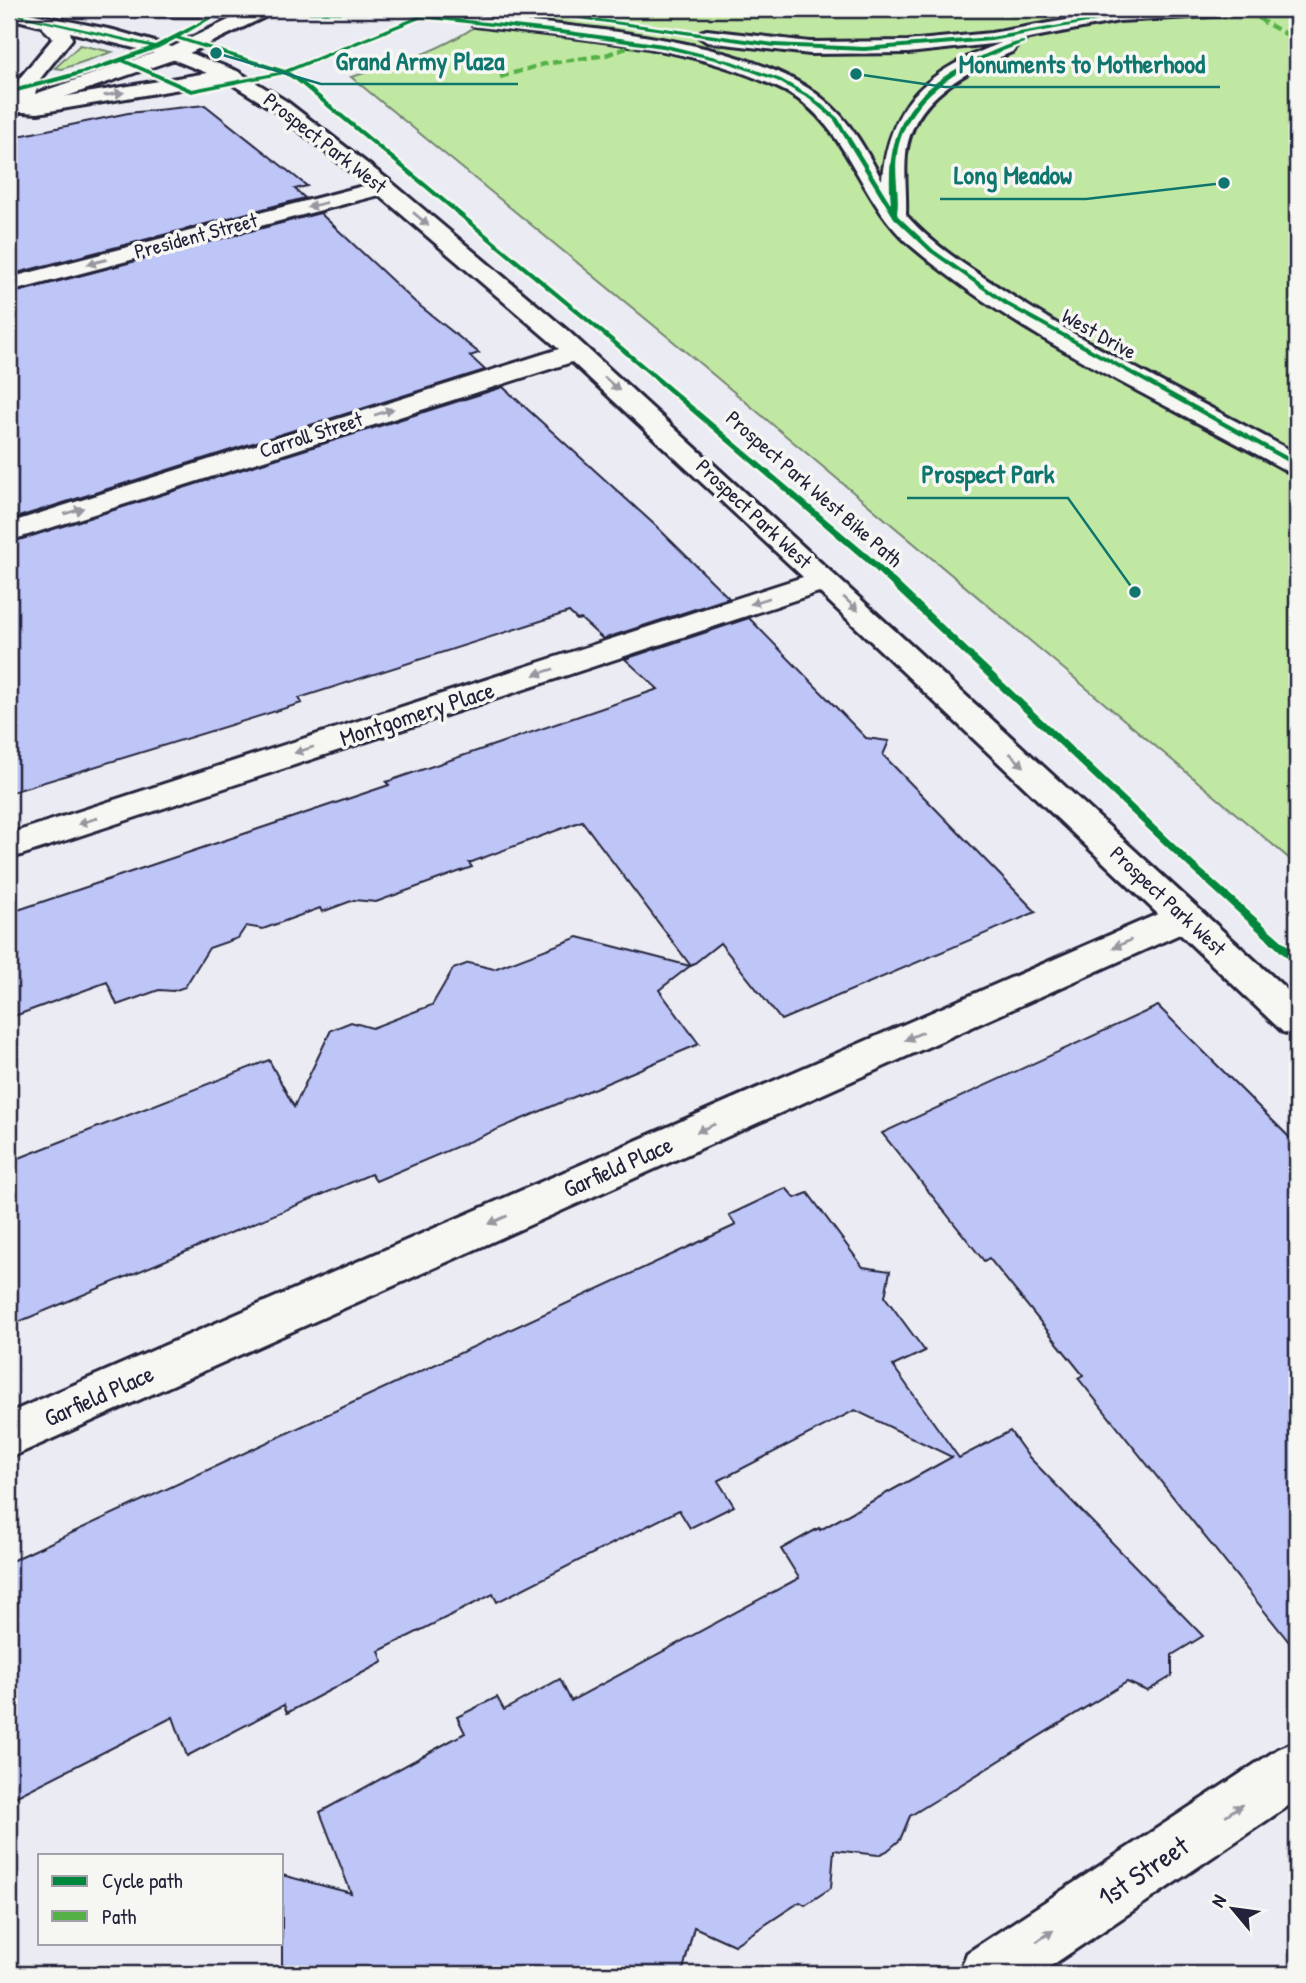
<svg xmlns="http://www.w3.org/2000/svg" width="1306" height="1983" font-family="'Patrick Hand',sans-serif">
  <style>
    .green { fill: #c1e8a3; stroke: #72856f; stroke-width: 2 }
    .building { fill: #bec5f7; stroke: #22223b; stroke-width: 2 }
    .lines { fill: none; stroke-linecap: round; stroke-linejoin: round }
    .minor-casing { stroke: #22223b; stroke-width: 6 }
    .major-casing { stroke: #22223b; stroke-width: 6 }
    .minor { fill: #f6f6f2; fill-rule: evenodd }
    .major { fill: #f6f6f2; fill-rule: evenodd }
    .quiet { stroke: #55b146; stroke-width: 4.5; stroke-dasharray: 9 4.5; stroke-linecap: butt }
    .cycleway-casing { stroke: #f6f6f2; stroke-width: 5 }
    .cycleway { fill: #00873e; fill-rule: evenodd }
    .oneway { fill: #9797a0 }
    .labels { text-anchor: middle; stroke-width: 7; stroke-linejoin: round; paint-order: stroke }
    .far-street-label { font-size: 21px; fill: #22223b; stroke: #f6f6f2 }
    .street-label { font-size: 24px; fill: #22223b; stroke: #f6f6f2 }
    .near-street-label { font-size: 28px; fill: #22223b; stroke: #f6f6f2 }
    .leader { fill: none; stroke: #0f766e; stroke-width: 2.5 }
    .callout-dot { fill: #0f766e; stroke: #f6f6f2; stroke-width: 2.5 }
    .callout-label { font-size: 26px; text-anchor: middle; font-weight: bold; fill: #0f766e; stroke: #f6f6f2; stroke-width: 7; stroke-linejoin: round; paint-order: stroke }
  </style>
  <rect width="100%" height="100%" fill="#ebecf3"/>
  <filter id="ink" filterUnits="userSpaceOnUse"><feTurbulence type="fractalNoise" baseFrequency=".0143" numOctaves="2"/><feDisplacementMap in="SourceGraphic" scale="14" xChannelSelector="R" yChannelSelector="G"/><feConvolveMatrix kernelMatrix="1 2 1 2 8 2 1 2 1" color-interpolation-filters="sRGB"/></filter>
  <g filter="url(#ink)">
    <g class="green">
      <path d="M 497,9 L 1297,9 L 1297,865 L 685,351 L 351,77 C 401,63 458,46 497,9 Z"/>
      <polygon points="80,45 112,52 62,69 55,68"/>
    </g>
    <g class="building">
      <polygon points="205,105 307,186 295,189 305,198 9,275 9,138 128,113"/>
      <polygon points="320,213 415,302 479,353 470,356 485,370 9,520 9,294"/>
      <polygon points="503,387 656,526 729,598 603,639 581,619 577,620 569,612 299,698 302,703 9,793 9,543"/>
      <polygon points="749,618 866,738 889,741 883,755 1036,912 781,1020 720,943 691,966 582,821 469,863 472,867 376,902 354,900 322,912 320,908 263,929 246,926 238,938 209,948 185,987 173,991 159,990 117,1005 107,982 9,1018 9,913 389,785 386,782 658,689 625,659"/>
      <polygon points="578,937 690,966 659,990 699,1044 376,1181 371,1174 9,1326 9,1162 269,1060 294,1107 331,1030 351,1022 372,1028 432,1005 453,969 469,963 494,969"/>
      <polygon points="1158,1006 1297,1145 1297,1652 1078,1378 1083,1375 989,1258 984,1261 882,1133"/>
      <polygon points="786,1188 795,1198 808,1193 863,1267 890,1271 885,1297 925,1351 893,1366 959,1458 1010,1431 1028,1456 1203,1636 1172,1655 1172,1676 1147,1691 1127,1682 936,1800 910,1816 900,1840 887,1851 878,1855 834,1850 831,1888 805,1905 800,1902 734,1945 694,1927 682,1974 282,1974 282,1875 351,1893 320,1812 465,1733 457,1717 497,1697 504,1710 560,1679 571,1701 799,1578 781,1549 819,1528 820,1530 952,1457 855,1410 718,1481 734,1506 690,1528 679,1510 497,1602 493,1594 379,1651 383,1662 287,1713 284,1705 187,1756 173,1717 9,1800 9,1562 736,1225 729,1215"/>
    </g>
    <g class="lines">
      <defs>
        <g id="minor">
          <path d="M 1151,9 L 1297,9 L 1297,15 L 1247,14 L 1119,21 L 1008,42 L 1016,47 L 1014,51 C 966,72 912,97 906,155 C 904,175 907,195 906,215 C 932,245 969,268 1003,290 C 1097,352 1199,400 1297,454 L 1297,473 L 1287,471 C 1161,400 1021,340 910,245 C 858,200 848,124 785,91 C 689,43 579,39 475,26 L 466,21 L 475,16 C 572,27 746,36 823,99 C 850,120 866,150 882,180 C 890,99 929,71 1001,43 L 908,53 L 810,54 L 707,42 L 698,36 L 700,32 L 707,30 L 810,42 L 908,41 L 991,33 L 1119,11 Z"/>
          <polygon points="174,47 237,71 286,101 391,182 568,331 1297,999 1297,1037 1283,1032 1180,934 9,1458 9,1413 1158,914 819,592 9,859 9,834 803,577 572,362 9,541 9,523 559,349 379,195 9,292 9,278 367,185 272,109 227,81 38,113 9,111 9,99 38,101 207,73 167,57 165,53 167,49"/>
          <polygon points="1297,1741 1297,1800 1039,1974 959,1974 967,1953 1278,1749"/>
        </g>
        <path id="major" d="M 9,9 L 113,30 L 172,47 L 237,16 L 83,14 L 74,9 L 276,9 L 273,13 L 181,57 L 9,116 L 9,103 L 13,102 L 19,79 L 53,38 L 41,26 L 9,18 ZM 70,32 L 154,53 L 35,94 L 39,80 L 72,39 Z"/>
      </defs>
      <use href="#minor" class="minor-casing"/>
      <use href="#major" class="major-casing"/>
      <use href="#minor" class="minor"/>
      <use href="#major" class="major"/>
      <g class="quiet">
        <polyline points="1248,9 1264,22 1297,40"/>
        <polyline points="1250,9 1297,10"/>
        <polyline points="500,77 544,64 606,55 635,45"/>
      </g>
      <defs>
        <g id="cycleway">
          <path d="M 222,9 L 227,9 L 226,11 L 394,12 L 569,31 L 663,44 L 732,61 L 781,79 L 813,97 L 838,118 L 891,204 C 884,132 908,92 973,60 C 989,53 1007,43 1024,41 L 1024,43 C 970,62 906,92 897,155 C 894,174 900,196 897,213 L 898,216 L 934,250 L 1009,303 L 1297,462 L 1297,467 L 1005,305 L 930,252 L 894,218 L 834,120 L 809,99 L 777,81 L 728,63 L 663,48 L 569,35 L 422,18 L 289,72 L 300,79 L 616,341 L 871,557 L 1194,863 L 1297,954 L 1297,964 L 1293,963 L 1188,867 L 865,561 L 612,343 L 296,81 L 284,74 L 191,93 L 122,62 L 67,79 L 9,94 L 9,90 L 91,68 L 150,47 L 9,14 L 9,12 L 155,45 L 198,23 ZM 221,13 L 394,14 L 416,17 L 285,70 L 180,37 ZM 176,39 L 279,72 L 192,89 L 126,60 L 159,48 Z"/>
          <polygon points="515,9 526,9 774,43 864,47 991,37 1119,15 1246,9 1119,17 991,41 864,51 774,47 517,10"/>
        </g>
      </defs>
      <use href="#cycleway" class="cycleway-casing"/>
      <use href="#cycleway" class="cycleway"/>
    </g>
    <defs><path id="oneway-solid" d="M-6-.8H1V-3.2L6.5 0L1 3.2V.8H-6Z" transform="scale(1.75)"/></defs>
    <g class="oneway">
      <use href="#oneway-solid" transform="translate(114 94) rotate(-9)"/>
      <use href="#oneway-solid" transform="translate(317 205) rotate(165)"/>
      <use href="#oneway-solid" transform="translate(421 219) rotate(40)"/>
      <use href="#oneway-solid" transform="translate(97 262) rotate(165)"/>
      <use href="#oneway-solid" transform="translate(612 384) rotate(42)"/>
      <use href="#oneway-solid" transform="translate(384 412) rotate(-18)"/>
      <use href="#oneway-solid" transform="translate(74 511) rotate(-18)"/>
      <use href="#oneway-solid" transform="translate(760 601) rotate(162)"/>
      <use href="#oneway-solid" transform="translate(851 604) rotate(43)"/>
      <use href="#oneway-solid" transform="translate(544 672) rotate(162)"/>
      <use href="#oneway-solid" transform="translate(304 750) rotate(162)"/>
      <use href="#oneway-solid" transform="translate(1017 760) rotate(43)"/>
      <use href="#oneway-solid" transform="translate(88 821) rotate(162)"/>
      <use href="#oneway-solid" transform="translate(1122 944) rotate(156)"/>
      <use href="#oneway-solid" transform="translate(914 1036) rotate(156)"/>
      <use href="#oneway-solid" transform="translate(706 1128) rotate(156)"/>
      <use href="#oneway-solid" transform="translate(498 1220) rotate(156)"/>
      <use href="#oneway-solid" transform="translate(1234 1810) rotate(-34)"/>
      <use href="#oneway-solid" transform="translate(1045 1936) rotate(-34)"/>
    </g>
  </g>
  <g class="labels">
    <g class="far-street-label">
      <text transform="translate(325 143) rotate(38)" y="7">Prospect Park West</text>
      <text transform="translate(196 236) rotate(-15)" y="7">President Street</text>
      <text transform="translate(1099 334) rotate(29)" y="7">West Drive</text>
      <text transform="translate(311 435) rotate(-18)" y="7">Carroll Street</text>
      <text transform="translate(814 489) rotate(41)" y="7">Prospect Park West Bike Path</text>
      <text transform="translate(754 514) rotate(43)" y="7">Prospect Park West</text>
      <text transform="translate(1168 901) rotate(43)" y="7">Prospect Park West</text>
    </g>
    <g class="street-label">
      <text transform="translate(417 714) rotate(-18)" y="8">Montgomery Place</text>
      <text transform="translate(618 1167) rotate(-24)" y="8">Garfield Place</text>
      <text transform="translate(99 1396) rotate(-24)" y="8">Garfield Place</text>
    </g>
    <g class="near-street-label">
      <text transform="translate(1143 1871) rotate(-34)" y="10">1st Street</text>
    </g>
  </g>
  <path class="leader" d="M216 53L321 84H518M856 74L945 87H1220M1224 183L1086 199H940M1135 592L1068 498H907"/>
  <g class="callout-dot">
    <circle cx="216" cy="53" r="7"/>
    <circle cx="856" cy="74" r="7"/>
    <circle cx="1224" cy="183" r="7"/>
    <circle cx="1135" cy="592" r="7"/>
  </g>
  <g class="callout-label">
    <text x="420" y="70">Grand Army Plaza</text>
    <text x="1082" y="73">Monuments to Motherhood</text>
    <text x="1013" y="184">Long Meadow</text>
    <text x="988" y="483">Prospect Park</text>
  </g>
  <rect width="1306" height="1983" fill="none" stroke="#f6f6f2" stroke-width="35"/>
  <rect x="18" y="18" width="1271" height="1948" fill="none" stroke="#22223b" stroke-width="2.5" filter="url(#ink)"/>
  <rect x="38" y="1854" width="245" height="91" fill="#f6f6f2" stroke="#a1a1a9" stroke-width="2"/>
  <rect x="52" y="1876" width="35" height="10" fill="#00873e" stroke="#a1a1a9" stroke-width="2"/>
  <text x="102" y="1888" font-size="21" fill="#22223b">Cycle path</text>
  <rect x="52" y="1911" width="35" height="10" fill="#55b146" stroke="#a1a1a9" stroke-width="2"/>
  <text x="102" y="1924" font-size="21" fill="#22223b">Path</text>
  <g transform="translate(1233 1909) rotate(299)" stroke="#f6f6f2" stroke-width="5" paint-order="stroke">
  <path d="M0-5L12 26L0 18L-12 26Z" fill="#22223b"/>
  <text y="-10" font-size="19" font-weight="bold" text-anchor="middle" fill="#22223b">N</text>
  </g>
</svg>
